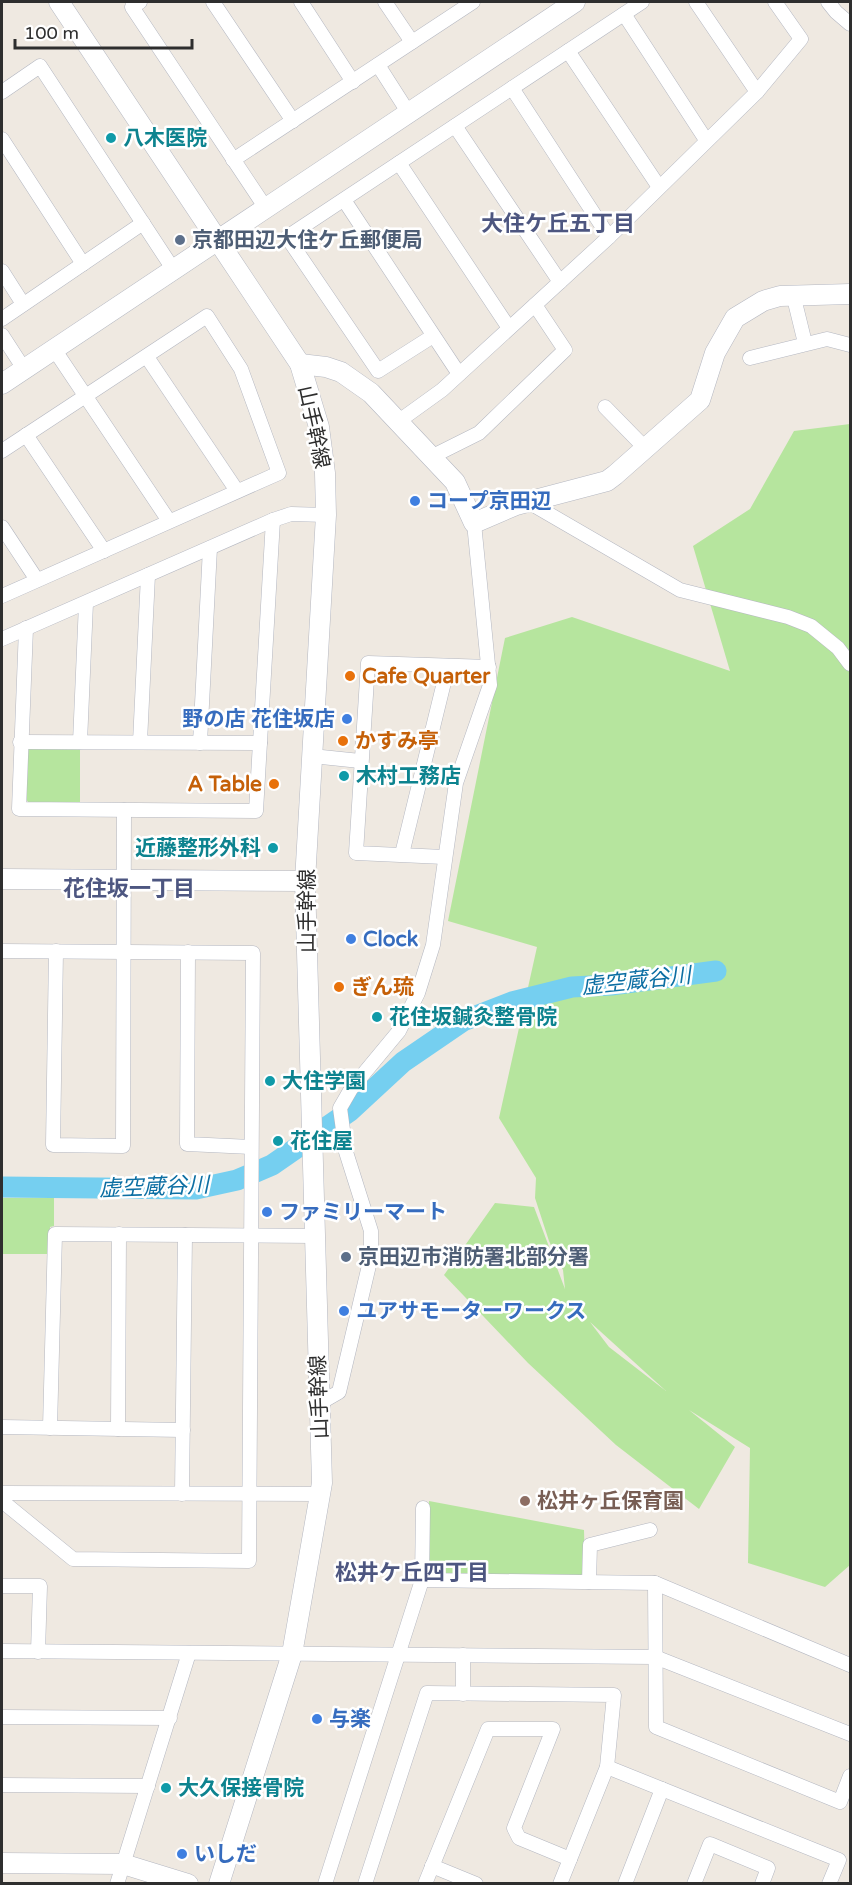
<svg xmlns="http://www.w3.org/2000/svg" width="852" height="1885" font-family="'Varela Round','Noto Sans JP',sans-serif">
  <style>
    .green { fill: #b6e59e; fill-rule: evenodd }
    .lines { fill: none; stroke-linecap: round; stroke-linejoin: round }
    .river { stroke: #75cff0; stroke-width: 21 }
    .street-casing { stroke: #b4b7c1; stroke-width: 15 }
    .secondary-casing { stroke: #b4b7c1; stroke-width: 21 }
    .street { stroke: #fff; stroke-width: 14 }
    .secondary { stroke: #fff; stroke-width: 20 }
    .culture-dot { fill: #0f9aa8; stroke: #fff; stroke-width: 2 }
    .service-dot { fill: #5c6f8a; stroke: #fff; stroke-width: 2 }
    .shop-dot { fill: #3f7fe0; stroke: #fff; stroke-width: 2 }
    .food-dot { fill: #e8710a; stroke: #fff; stroke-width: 2 }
    .education-dot { fill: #8d6e63; stroke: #fff; stroke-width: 2 }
    .labels { text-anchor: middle; stroke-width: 5; stroke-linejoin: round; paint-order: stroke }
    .culture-label { font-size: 21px; font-weight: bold; fill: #0d838f; stroke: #fff; text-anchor: start }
    .service-label { font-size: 21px; font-weight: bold; fill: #4e5e75; stroke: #fff; text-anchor: start }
    .street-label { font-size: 21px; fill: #2e2e2e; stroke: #fff }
    .shop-label { font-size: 21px; font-weight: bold; fill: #366cbe; stroke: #fff; text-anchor: start }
    .food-label { font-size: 21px; font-weight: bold; fill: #c56008; stroke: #fff; text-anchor: start }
    .education-label { font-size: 21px; font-weight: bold; fill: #785e54; stroke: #fff; text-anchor: start }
    .neighbourhood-label { font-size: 22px; font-weight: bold; fill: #4d5680; stroke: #fff }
    .water-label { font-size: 22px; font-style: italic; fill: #0d6fa3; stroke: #fff }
  </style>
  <rect width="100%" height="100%" fill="#efe9e1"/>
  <g class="green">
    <path d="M 850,424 L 850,1565 L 825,1587 L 748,1563 L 750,1448 L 689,1410 L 735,1447 L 699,1509 L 616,1445 L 528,1363 L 444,1275 L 495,1203 L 534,1207 L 565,1289 L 563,1270 L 549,1241 L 535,1198 L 536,1178 L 499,1118 L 537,947 L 448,921 L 505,638 L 572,617 L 730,671 L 693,546 L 750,509 L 794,431 ZM 590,1322 L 666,1391 L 609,1347 Z"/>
    <polygon points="29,748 80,748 80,804 29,803 25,798 25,751"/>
    <polygon points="2,1198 54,1198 54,1226 50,1227 49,1254 2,1254"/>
    <polygon points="429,1501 584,1530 585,1571 580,1576 430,1577 427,1572"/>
  </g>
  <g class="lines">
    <polyline class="river" points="2,1187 196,1189 237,1180 272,1165 350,1111 403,1062 463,1021 512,1002 572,987 611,985 716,971"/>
    <defs>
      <g id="street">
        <polyline points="140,2 132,7 265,207"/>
        <polyline points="213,2 293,121"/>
        <polyline points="301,2 353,82"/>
        <polyline points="385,2 412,42"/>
        <polyline points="696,2 757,92"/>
        <polyline points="828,2 836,12 850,24"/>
        <polyline points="624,14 706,140"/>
        <polyline points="568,51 659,187"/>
        <polyline points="378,65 408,112"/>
        <polyline points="512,88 609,237"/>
        <polyline points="2,92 40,66 173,269"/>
        <polyline points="455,126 560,282"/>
        <polyline points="2,139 83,264"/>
        <polyline points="233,160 473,2"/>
        <polyline points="399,163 509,328"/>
        <polyline points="344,200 459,374"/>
        <polyline points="2,271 23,304"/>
        <polyline points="793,294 805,343"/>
        <polyline points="2,319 143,223"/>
        <polyline points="2,335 24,369"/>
        <polyline points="433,336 378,371 287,237 642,2"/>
        <polyline points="54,349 169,521"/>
        <polyline points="147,357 237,491"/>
        <polyline points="750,358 827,339 850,345"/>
        <polyline points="605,407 646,449"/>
        <polyline points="399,421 442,390 609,237 757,92 801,39 775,2"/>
        <polyline points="26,435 104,551"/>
        <polyline points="2,451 207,316 241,369 279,473 2,596"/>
        <polyline points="433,456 479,433 565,350 535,305"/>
        <polyline points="530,503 680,590 788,617 811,626 838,648 850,664"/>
        <polyline points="2,527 37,580"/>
        <polyline points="26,628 19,809 256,811 273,520"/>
        <polyline points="2,639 273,520 291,514 326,515"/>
        <polyline points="20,742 260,743"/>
        <polyline points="80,742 86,603"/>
        <polyline points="140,742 148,575"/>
        <polyline points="200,743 210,548"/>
        <polyline points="312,756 360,761"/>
        <polyline points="402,854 448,666"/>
        <polyline points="444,857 356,853 368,663 489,667"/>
        <polyline points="2,951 253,953 249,1561 73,1559 2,1501"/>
        <polyline points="56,951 53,1145 123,1146 124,810"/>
        <polyline points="188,952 187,1144 251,1147"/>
        <polyline points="320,1403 339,1392 371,1257 371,1231 346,1152 340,1108 351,1089 399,1031 418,993 433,945 456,783 490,685 474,523"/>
        <polyline points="2,1427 183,1430"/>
        <polyline points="50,1428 55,1234 315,1236"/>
        <polyline points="118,1429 119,1234"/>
        <polyline points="2,1493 321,1494"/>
        <polyline points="182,1494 185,1235"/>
        <polyline points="422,1580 655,1583 850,1665"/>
        <polyline points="589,1582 590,1545 650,1530"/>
        <polyline points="655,1583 656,1727 840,1802 850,1776"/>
        <polyline points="2,1586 40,1586 38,1652"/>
        <polyline points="2,1651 655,1657 850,1734"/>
        <polyline points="463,1655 463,1694"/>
        <polyline points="2,1717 170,1718"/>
        <polyline points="607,1767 839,1860 829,1884"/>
        <polyline points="2,1785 148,1786"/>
        <polyline points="432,1866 476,1884"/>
        <polyline points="117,1884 189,1653"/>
        <polyline points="325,1884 422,1580 423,1508"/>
        <polyline points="365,1884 427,1693 614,1695 607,1767 560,1884"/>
        <polyline points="425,1884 488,1729 553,1729 514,1828 519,1838 570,1859"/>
        <polyline points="625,1884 662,1789"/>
        <polyline points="694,1884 710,1844 768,1868 762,1884"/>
      </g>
      <g id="secondary">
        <polyline points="59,2 300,364 319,427 325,473 326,515 305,881 322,1483 292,1654 219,1884"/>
        <polyline points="300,364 326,367 341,372 371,393 455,482 474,523 516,505 607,481 615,475 700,400 715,353 735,318 763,301 780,296 850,294"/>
        <polyline points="2,384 575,2"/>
        <polyline points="2,879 305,881"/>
        <polyline points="2,1863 123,1864 188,1884"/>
      </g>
    </defs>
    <use href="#street" class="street-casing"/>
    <use href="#secondary" class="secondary-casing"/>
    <use href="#street" class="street"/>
    <use href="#secondary" class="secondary"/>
  </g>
  <g class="culture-dot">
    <circle cx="111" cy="138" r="6"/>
    <circle cx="344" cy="776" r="6"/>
    <circle cx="273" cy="848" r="6"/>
    <circle cx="377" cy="1017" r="6"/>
    <circle cx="270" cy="1081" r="6"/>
    <circle cx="278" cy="1141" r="6"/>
    <circle cx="166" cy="1788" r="6"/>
  </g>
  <g class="service-dot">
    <circle cx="180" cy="240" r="6"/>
    <circle cx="346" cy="1257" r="6"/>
  </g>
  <g class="shop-dot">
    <circle cx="415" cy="501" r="6"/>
    <circle cx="347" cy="719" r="6"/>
    <circle cx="351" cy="939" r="6"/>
    <circle cx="267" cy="1212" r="6"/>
    <circle cx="344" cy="1311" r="6"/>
    <circle cx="317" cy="1719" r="6"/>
    <circle cx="182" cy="1854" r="6"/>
  </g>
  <g class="food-dot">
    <circle cx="350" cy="676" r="6"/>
    <circle cx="343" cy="741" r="6"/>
    <circle cx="274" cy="784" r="6"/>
    <circle cx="339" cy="987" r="6"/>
  </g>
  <circle class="education-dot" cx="525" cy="1501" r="6"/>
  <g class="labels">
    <g class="culture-label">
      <text x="123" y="145">八木医院</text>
      <text x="356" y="783">木村工務店</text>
      <text x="261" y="855" text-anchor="end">近藤整形外科</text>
      <text x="389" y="1024">花住坂鍼灸整骨院</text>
      <text x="282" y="1088">大住学園</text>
      <text x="290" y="1148">花住屋</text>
      <text x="178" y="1795">大久保接骨院</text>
    </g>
    <g class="service-label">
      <text x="192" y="247">京都田辺大住ケ丘郵便局</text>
      <text x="358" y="1264">京田辺市消防署北部分署</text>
    </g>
    <g class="street-label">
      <text transform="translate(314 427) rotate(78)" y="7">山手幹線</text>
      <text transform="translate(307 911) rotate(-90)" y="7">山手幹線</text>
      <text transform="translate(319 1397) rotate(-92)" y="7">山手幹線</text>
    </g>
    <g class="shop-label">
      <text x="427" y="508">コープ京田辺</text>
      <text x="335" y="726" text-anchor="end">野の店 花住坂店</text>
      <text x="363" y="946">Clock</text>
      <text x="279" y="1219">ファミリーマート</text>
      <text x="356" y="1318">ユアサモーターワークス</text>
      <text x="329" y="1726">与楽</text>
      <text x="194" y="1861">いしだ</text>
    </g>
    <g class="food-label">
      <text x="362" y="683">Cafe Quarter</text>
      <text x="355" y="748">かすみ亭</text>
      <text x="262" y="791" text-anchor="end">A Table</text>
      <text x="351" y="994">ぎん琉</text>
    </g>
    <g class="education-label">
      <text x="537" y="1508">松井ヶ丘保育園</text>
    </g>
    <g class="neighbourhood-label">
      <text x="558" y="231">大住ケ丘五丁目</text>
      <text x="129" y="896">花住坂一丁目</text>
      <text x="412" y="1580">松井ケ丘四丁目</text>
    </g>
    <g class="water-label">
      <text transform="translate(636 980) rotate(-6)" y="8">虚空蔵谷川</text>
      <text transform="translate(154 1186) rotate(-2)" y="8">虚空蔵谷川</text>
    </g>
  </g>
  <rect width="852" height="1885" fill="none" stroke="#2e2e2e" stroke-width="6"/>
  <path d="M15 39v9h177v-9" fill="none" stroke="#2e2e2e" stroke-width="3"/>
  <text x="24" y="39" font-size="18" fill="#2e2e2e" stroke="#ffffff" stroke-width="4.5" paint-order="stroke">100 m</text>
</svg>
